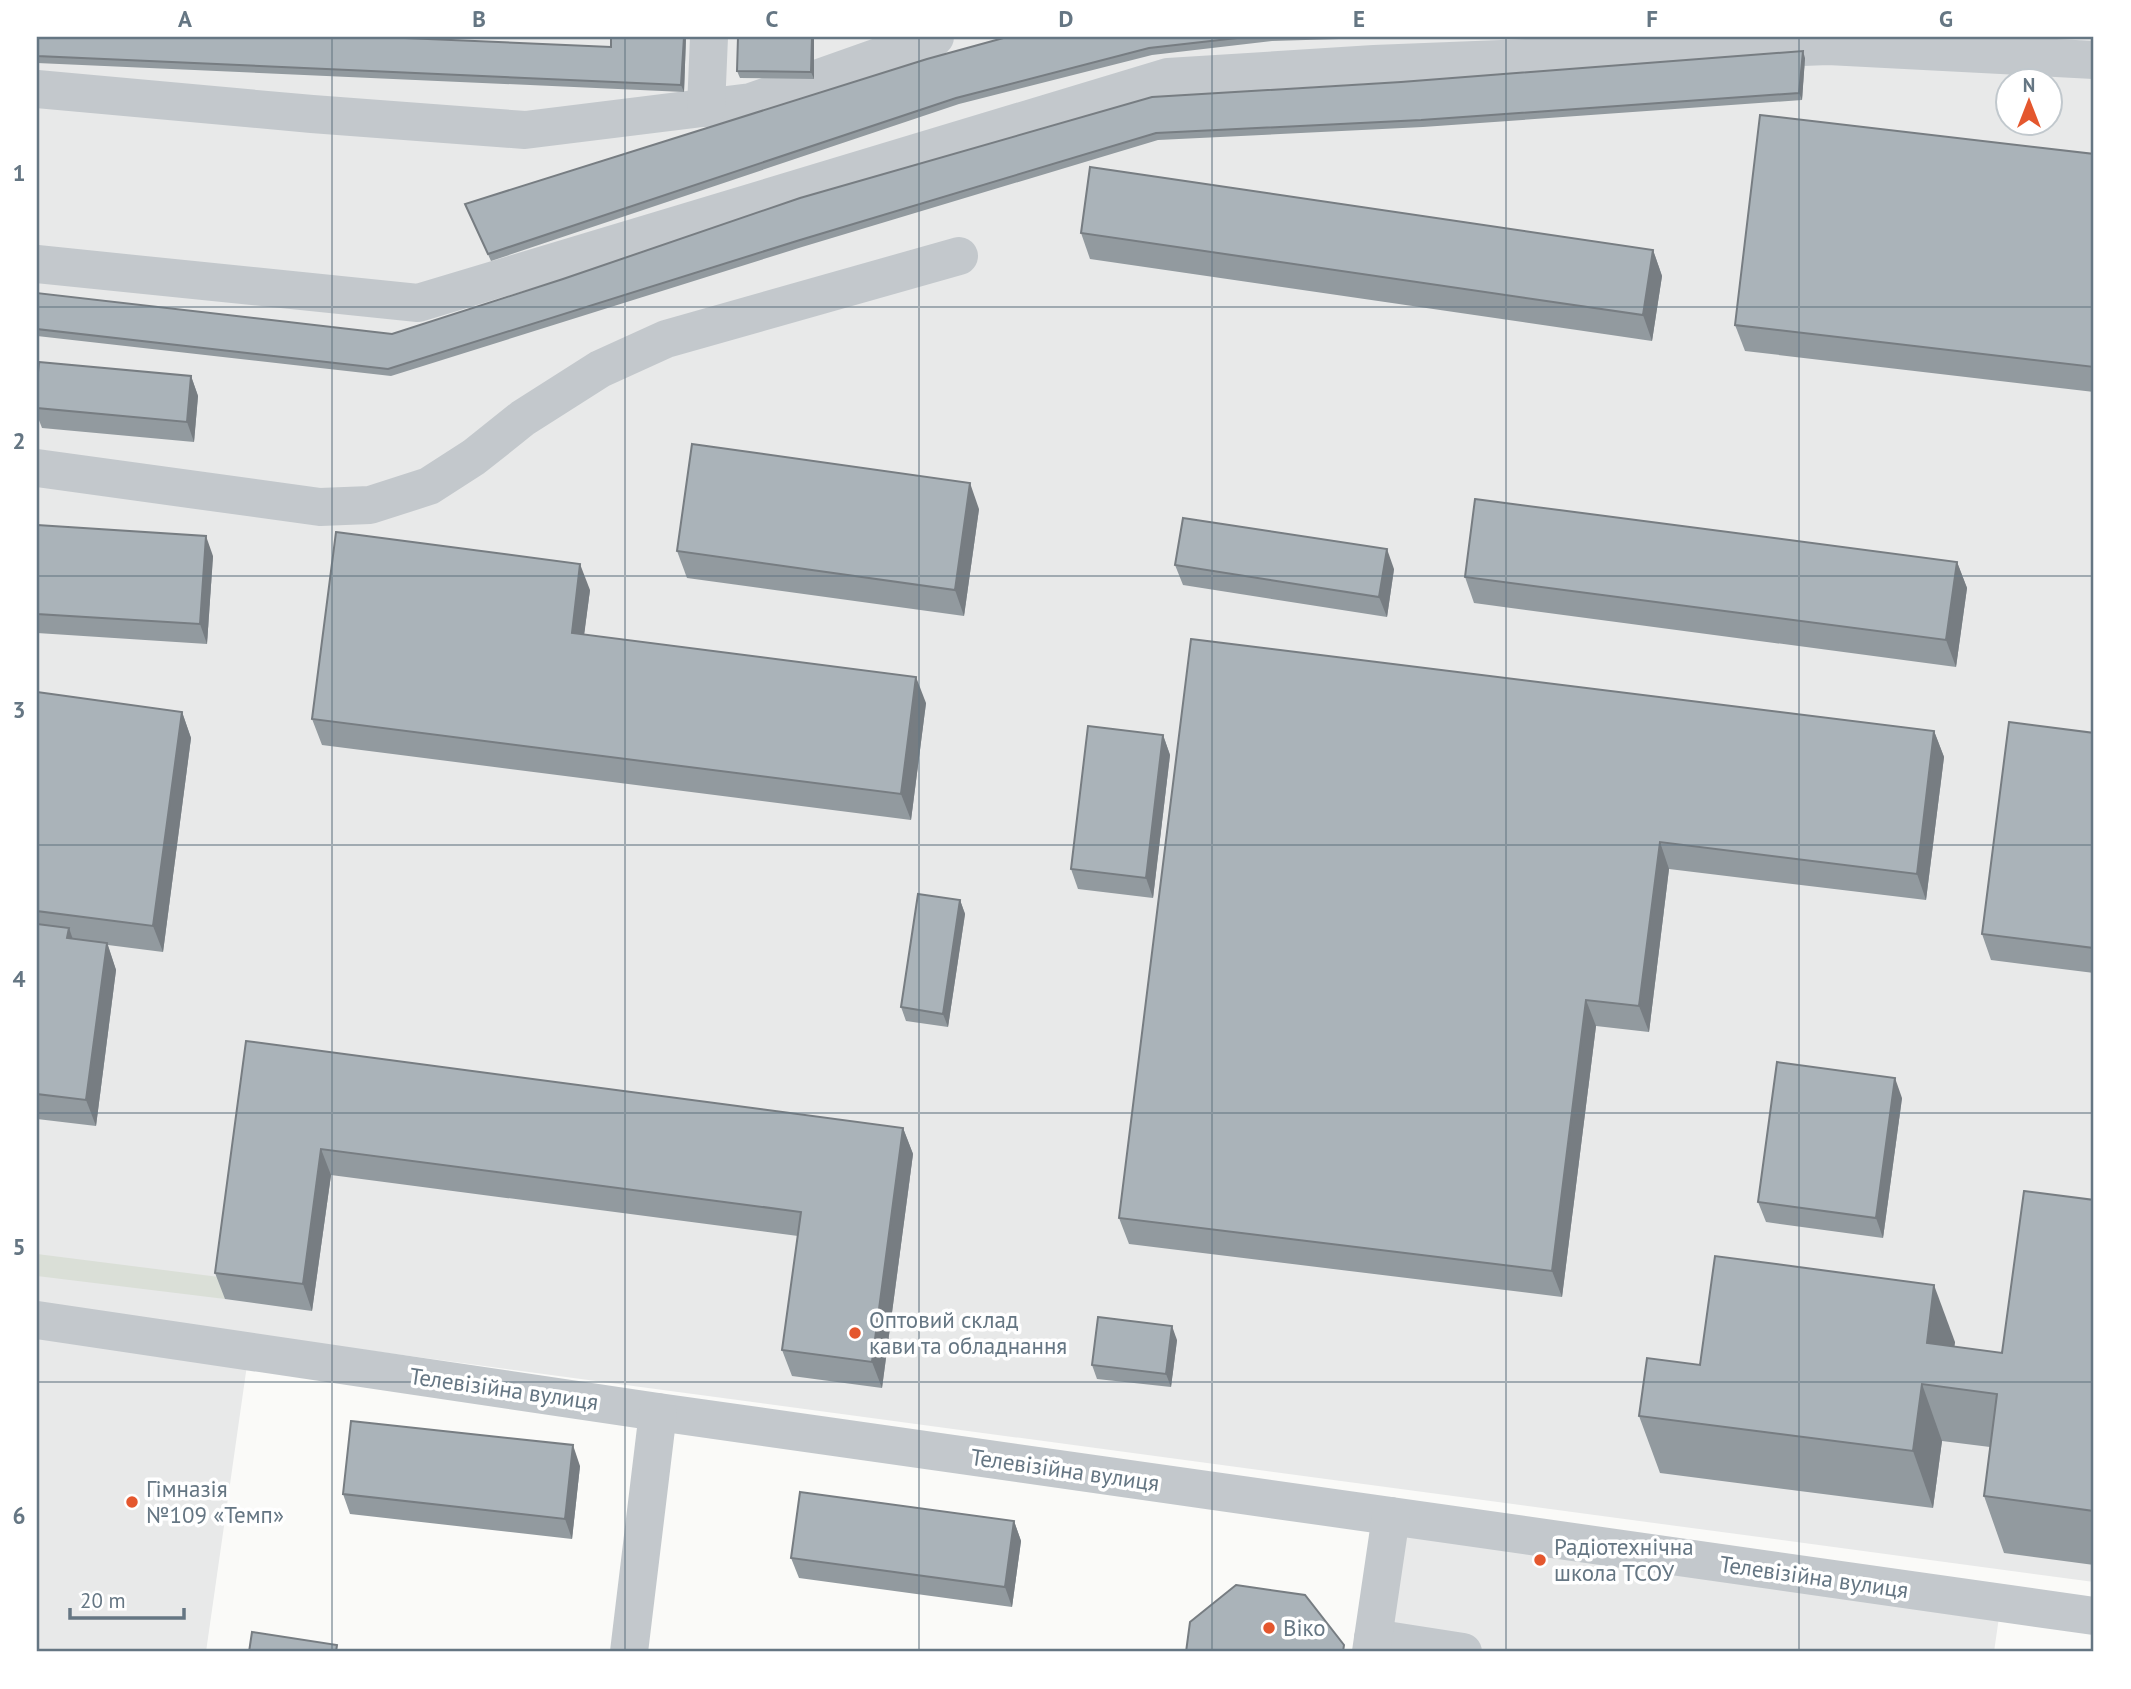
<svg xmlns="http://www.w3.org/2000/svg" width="2131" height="1689" font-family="'PT Sans',sans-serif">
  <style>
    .built { fill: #e8e9e9; fill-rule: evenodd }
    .green { fill: #dadfd7 }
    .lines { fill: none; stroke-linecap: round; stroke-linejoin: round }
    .minor { stroke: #c3c8cc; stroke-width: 38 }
    .wall { fill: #929a9f }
    .shaded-wall { fill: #777d82 }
    .building { fill: #aab3b9; stroke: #777d82; stroke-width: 2 }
    .grid { fill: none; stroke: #657683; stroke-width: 2; stroke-opacity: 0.55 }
    .poi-dot { fill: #e4572e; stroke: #fff; stroke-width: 2.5 }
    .labels { text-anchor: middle; stroke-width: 7; stroke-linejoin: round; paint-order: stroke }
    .poi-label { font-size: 23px; fill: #657683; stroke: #fff; text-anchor: start }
    .street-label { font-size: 23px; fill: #657683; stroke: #fff }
    .neatline { fill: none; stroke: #657683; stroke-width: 2.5 }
    .grid-label { font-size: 23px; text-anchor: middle; font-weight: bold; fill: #657683 }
  </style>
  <rect width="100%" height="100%" fill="#fafaf8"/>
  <g class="built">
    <path d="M 37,37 L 2094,37 L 2094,1582 L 37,1306 ZM 2008,80 L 2050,80 L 2050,122 L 2008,122 Z"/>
    <polygon points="37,1320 249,1351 206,1652 37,1652"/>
    <polygon points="1391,1516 2001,1603 1994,1652 1371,1652"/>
  </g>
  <polygon class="green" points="37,1254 227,1278 225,1299 37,1276"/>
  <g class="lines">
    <g class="minor">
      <polyline points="37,89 312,114 525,130 751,102 935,37"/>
      <polyline points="706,108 709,37"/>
      <polyline points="37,264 418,303 1168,77 1374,64 1828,46 2094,60"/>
      <polyline points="37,468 320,507 370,505 429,486 474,457 523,418 600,369 666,339 959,256"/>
      <polyline points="37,1320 658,1412 2094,1616"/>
      <polyline points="1373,1638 1463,1652"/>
      <polyline points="629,1652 658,1412"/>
      <polyline points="1371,1652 1391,1516"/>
    </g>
  </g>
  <g class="wall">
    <polygon points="37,37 611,47 611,37 686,37 684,92 37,63"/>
    <polygon points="814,37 814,79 740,78 737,71"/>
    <polygon points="1007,37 1406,37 1272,41 1152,55 959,104 491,261 465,204"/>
    <polygon points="1805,58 1802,100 1423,127 1158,140 802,247 391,376 37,336 37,293 392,334 1152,97"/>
    <polygon points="2094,154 2094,392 1745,351 1735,325"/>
    <polygon points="1081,233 1653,250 1662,276 1652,341 1090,259"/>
    <polygon points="191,376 198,396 194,442 42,428 37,415 37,383"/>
    <polygon points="979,509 964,616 687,578 677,551"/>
    <polygon points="37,525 213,556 207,644 37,633"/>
    <polygon points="1957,562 1967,588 1956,667 1474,603 1465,577"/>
    <polygon points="1175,565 1394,569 1387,617 1183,585"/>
    <polygon points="590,590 584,634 926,703 911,820 322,745 312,719"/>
    <polygon points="1191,639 1934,731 1944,757 1926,900 1669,869 1649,1032 1596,1026 1562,1297 1129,1244 1119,1218"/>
    <polygon points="37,692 182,712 191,738 163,952 108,945 116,970 96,1126 37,1119"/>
    <polygon points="2094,733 2094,973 1991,960 1982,934"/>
    <polygon points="1163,735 1170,755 1153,898 1078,889 1071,869"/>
    <polygon points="960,900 965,914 948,1027 906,1021 901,1007"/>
    <polygon points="246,1041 903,1128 913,1154 882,1388 792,1376 782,1350 798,1236 331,1175 312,1311 225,1299 215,1273"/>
    <polygon points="1902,1098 1883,1238 1766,1222 1758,1202"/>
    <polygon points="2094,1200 2094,1565 2004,1553 1984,1496 1990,1447 1942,1441 1933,1508 1660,1473 1639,1416 1700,1365 1955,1342 1954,1347 2002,1353"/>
    <polygon points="1177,1340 1171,1387 1097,1379 1092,1365"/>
    <polygon points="580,1466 572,1539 350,1514 343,1494"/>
    <polygon points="1014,1521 1021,1541 1012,1607 799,1578 791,1558"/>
  </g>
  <g class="shaded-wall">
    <polygon points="684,37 686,37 684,92 681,85"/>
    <polygon points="812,37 814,37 814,79 811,72"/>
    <polygon points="1803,51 1805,58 1802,100 1799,93"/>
    <polygon points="1653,250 1662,276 1652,341 1643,315"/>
    <polygon points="191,376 198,396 194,442 187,422"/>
    <polygon points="970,483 979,509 964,616 955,590"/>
    <polygon points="206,536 213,556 207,644 200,624"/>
    <polygon points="1387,549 1394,569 1387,617 1379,597"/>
    <polygon points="1957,562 1967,588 1956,667 1946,640"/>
    <polygon points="580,564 590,590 581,659 572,633"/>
    <polygon points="916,677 926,703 911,820 901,794"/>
    <polygon points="182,712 191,738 163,952 153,926"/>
    <polygon points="1934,731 1944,757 1926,900 1917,874"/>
    <polygon points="1163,735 1170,755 1153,898 1146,878"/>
    <polygon points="1660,842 1669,869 1649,1032 1639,1006"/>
    <polygon points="960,900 965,914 948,1027 943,1014"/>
    <polygon points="69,928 78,954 67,938"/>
    <polygon points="107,943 116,970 96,1126 86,1100"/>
    <polygon points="1586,1000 1596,1026 1562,1297 1552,1271"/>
    <polygon points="1895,1078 1902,1098 1883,1238 1876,1218"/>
    <polygon points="903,1128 913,1154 882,1388 872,1362"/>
    <polygon points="321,1149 331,1175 312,1311 303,1284"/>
    <polygon points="1934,1285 1955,1342 1949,1388 1927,1343"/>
    <polygon points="1172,1326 1177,1340 1171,1387 1166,1374"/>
    <polygon points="1922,1384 1942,1441 1933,1508 1913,1451"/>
    <polygon points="573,1445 580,1466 572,1539 565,1519"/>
    <polygon points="1014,1521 1021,1541 1012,1607 1005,1587"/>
  </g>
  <g class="building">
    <polygon points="37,37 381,37 611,47 611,37 684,37 681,85 37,56"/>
    <polygon points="738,37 812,37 811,72 737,71"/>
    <polygon points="1007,37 1246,37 1149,48 956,98 488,254 465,204 927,59"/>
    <polygon points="1803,51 1799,93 1421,120 1156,133 800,240 388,369 37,329 37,293 392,334 563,279 800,198 1152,97 1401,82"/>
    <polygon points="1760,115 2094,154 2094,367 1735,325"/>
    <polygon points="1090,167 1653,250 1643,315 1081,233"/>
    <polygon points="39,362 191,376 187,422 37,408 37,383"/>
    <polygon points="692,444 970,483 955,590 677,551"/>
    <polygon points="1475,499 1957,562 1946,640 1465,577"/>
    <polygon points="1183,518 1387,549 1379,597 1175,565"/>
    <polygon points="37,525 206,536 200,624 37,614"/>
    <polygon points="336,532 580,564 572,633 916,677 901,794 312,719"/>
    <polygon points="1191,639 1934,731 1917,874 1660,842 1639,1006 1586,1000 1552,1271 1119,1218"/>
    <polygon points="37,692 182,712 153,926 37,911"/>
    <polygon points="2009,722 2094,733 2094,948 1982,934"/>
    <polygon points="1088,726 1163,735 1146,878 1071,869"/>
    <polygon points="918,894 960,900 943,1014 901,1007"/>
    <polygon points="37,924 69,928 67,938 107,943 86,1100 37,1094"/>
    <polygon points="246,1041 903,1128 872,1362 782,1350 801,1212 321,1149 303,1284 215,1273"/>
    <polygon points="1777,1062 1895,1078 1876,1218 1758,1202"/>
    <polygon points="2024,1191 2094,1200 2094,1511 1984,1496 1997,1394 1922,1384 1913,1451 1639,1416 1647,1358 1700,1365 1715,1256 1934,1285 1927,1343 2002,1353"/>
    <polygon points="1098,1317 1172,1326 1166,1374 1092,1365"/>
    <polygon points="351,1421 573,1445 565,1519 343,1494"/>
    <polygon points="800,1492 1014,1521 1005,1587 791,1558"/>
    <polygon points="1236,1585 1305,1595 1344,1645 1343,1652 1186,1652 1190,1622"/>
    <polygon points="252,1632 337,1645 336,1652 249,1652"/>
  </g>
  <path class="grid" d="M 332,37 L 332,1652M 625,37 L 625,1652M 919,37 L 919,1652M 1212,37 L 1212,1652M 1506,37 L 1506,1652M 1799,37 L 1799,1652M 37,307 L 2094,307M 37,576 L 2094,576M 37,845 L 2094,845M 37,1113 L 2094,1113M 37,1382 L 2094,1382"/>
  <g class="poi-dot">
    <circle cx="855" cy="1333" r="7"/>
    <circle cx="132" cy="1502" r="7"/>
    <circle cx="1540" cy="1560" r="7"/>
    <circle cx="1269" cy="1628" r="7"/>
  </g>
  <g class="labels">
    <g class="poi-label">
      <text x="869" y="1328">Оптовий склад<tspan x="869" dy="26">кави та обладнання</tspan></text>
      <text x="146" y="1497">Гімназія<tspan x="146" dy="26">№109 «Темп»</tspan></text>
      <text x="1554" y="1555">Радіотехнічна<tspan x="1554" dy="26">школа ТСОУ</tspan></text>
      <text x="1283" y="1636">Віко</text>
    </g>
    <g class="street-label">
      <text transform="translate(504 1389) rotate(8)" y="8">Телевізійна вулиця</text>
      <text transform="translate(1065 1470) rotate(8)" y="8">Телевізійна вулиця</text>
      <text transform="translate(1814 1577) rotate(8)" y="8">Телевізійна вулиця</text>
    </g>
  </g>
  <rect width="2131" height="1689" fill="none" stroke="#ffffff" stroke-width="77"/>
  <g transform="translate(2029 102)"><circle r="33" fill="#ffffff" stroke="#c1c8cd" stroke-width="2"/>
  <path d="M0-5L12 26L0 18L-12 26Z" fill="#e4572e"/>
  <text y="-10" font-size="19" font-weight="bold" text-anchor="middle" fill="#657683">N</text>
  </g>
  <path d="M70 1608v10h114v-10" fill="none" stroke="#657683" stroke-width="3.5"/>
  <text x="80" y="1608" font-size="21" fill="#657683" stroke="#ffffff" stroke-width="5" paint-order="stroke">20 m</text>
  <rect x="38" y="38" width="2054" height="1612" class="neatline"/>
  <g class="grid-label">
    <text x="185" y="27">A</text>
    <text x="479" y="27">B</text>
    <text x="772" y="27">C</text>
    <text x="1066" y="27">D</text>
    <text x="1359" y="27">E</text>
    <text x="1652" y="27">F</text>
    <text x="1946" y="27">G</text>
    <text x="19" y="181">1</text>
    <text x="19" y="449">2</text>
    <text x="19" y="718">3</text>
    <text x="19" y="987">4</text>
    <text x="19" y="1255">5</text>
    <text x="19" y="1524">6</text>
  </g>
</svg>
